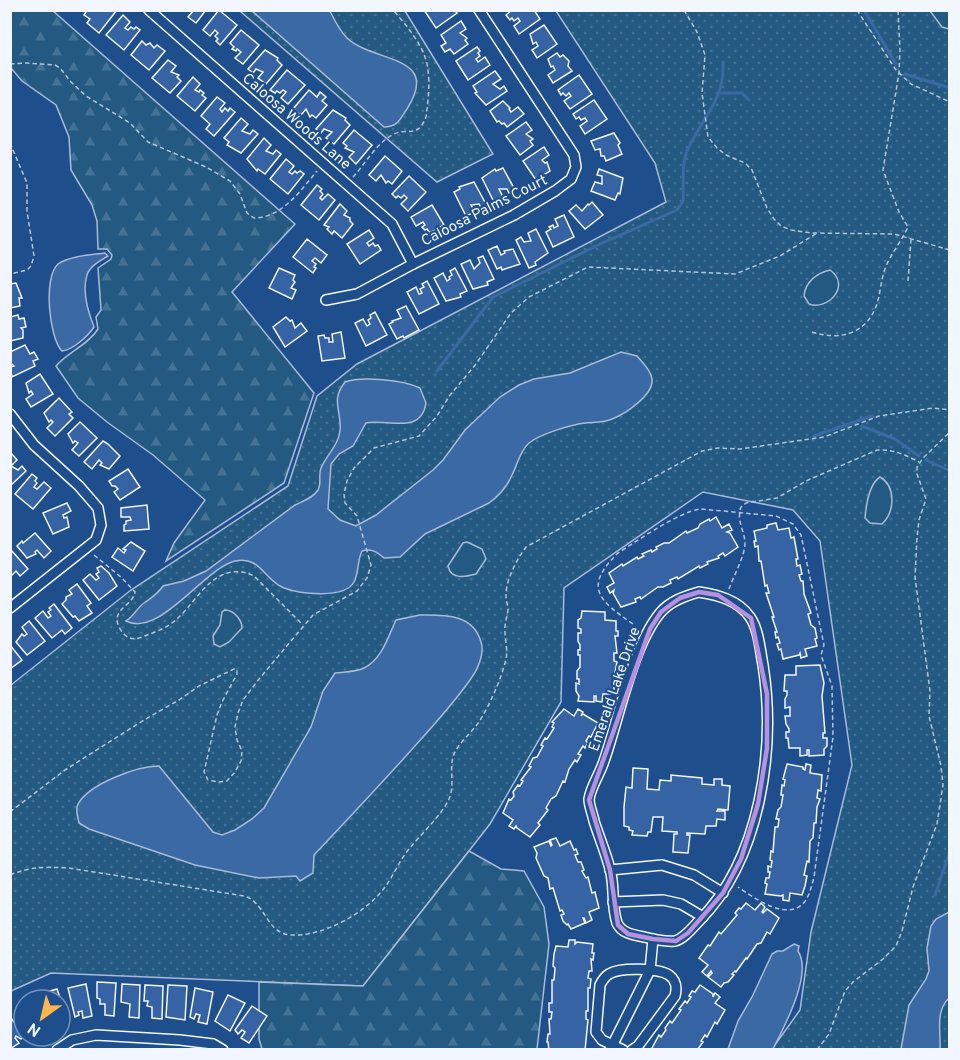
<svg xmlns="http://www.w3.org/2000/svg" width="960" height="1060" font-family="Overpass,sans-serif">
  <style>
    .grass { fill: url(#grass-dots); stroke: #a8bbd7; stroke-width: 1.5 }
    .forest { fill: url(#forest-firs); stroke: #a8bbd7; stroke-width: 1.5 }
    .pitch { fill: #245a82; stroke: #a8bbd7; stroke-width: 1.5 }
    .water { fill: #3b69a3; stroke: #a8bbd7; stroke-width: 1.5 }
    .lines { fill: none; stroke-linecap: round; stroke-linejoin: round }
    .stream { stroke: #3b69a3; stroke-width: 3 }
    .building { fill: #3563a3; stroke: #f2f6ff; stroke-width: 1.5 }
    .street-casing { stroke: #f2f6ff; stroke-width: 12 }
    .path { stroke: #b3c4dc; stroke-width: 1.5; stroke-dasharray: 4.5 3; stroke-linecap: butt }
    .street { stroke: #1f4e8c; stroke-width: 9 }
    .marked { fill: none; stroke: #b691df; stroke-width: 4.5; stroke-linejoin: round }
    .labels { text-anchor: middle; stroke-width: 4.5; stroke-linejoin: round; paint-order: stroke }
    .street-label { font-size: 15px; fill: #f2f6ff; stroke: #1f4e8c }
  </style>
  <defs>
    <pattern id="grass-dots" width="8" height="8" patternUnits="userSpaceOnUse" patternTransform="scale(1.5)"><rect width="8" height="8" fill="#245a82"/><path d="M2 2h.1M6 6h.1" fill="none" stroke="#447295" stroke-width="1.8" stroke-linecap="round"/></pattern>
    <pattern id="forest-firs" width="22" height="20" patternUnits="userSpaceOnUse" patternTransform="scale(1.5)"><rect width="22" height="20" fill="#245a82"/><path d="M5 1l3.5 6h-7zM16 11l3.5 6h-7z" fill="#447295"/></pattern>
  </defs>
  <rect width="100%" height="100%" fill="#1f4e8c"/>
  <g class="grass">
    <polygon points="240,11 405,11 493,154 437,182"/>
    <polygon points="556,11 949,11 949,1049 772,1049 800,1010 811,932 852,765 820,541 793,510 703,492 564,588 561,702 490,824 363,986 51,973 11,991 11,685 131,590 288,486 317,396 357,364 666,202 655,163"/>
  </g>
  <g class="forest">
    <path d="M 11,10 L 53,11 L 295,224 L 232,292 L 314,393 L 284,483 L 166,561 L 174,543 L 205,500 L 153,455 L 107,422 L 78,398 L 56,366 C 68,352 88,345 98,329 L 96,317 L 101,310 L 98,268 L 111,259 L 112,255 L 107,249 L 98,249 L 97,221 L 92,205 L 71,170 L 69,137 L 56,105 L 22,81 L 11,68 Z"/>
    <polygon points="469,851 501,869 524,871 544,907 549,944 537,1049 262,1049 259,1039 259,982 363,986"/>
  </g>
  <g class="pitch">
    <polygon points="930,11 949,11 949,29 942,27"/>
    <path d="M 830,270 C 852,286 827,311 809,304 L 804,296 C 805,282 817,273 830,270 Z"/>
    <path d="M 880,477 C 896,486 895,512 882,524 L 870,523 L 865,518 C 866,506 869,484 880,477 Z"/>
    <path d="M 467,542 L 482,549 L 486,559 L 476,574 C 465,577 451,580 448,566 L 463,543 Z"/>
    <path d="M 225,610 C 234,610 242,620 242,628 L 229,642 L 220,647 L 214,644 L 213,636 L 220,625 L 222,612 Z"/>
  </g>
  <g class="water">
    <path d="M 252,11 L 330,11 C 335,21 339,30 347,38 C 373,63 442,54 407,109 C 400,119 398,127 384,127 Z"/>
    <path d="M 105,253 L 108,256 C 100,261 90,266 87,275 C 82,291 88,312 94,327 C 88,336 73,350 62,351 C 49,338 43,277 58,264 C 69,256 91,255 105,253 Z"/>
    <path d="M 621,352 L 637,356 C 642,362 651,370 652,379 C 654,395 625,414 612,419 C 604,423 593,422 585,423 C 570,425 540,434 529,443 C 519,452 518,464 512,475 C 507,487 500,495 489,503 L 425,534 L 400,557 L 384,558 C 377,552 371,548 362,551 C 357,561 359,573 354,582 C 345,599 300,594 284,588 C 265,581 260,555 235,561 C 203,569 160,638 126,621 C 134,616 137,608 144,603 C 152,597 157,595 163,586 L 184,581 L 206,571 L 295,505 C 303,501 313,498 318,490 C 322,483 318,475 321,468 C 327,454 338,446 340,431 C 342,410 330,401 345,382 C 361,376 404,380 420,388 L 426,403 C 421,436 386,418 366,423 L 353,446 L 339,454 L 331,464 L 328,509 L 340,520 L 356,526 L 376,515 L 433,470 L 443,460 L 465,430 L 500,397 L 519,385 L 534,379 L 570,373 Z"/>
    <path d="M 420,615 C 443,615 473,613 481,642 C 485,654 477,671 470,680 C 453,704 433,726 414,747 C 381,784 348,819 314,855 L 313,873 L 300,881 L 296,876 L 259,878 L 195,865 L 89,829 L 79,823 C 78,818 75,810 78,804 C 89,784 137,766 159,766 L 213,832 L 222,835 L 235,830 L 252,819 L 264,808 L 311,727 L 323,691 L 335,673 C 343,672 356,672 364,668 C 382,659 388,637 396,620 Z"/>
    <path d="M 949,912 L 949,998 C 935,1011 941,1032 940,1049 L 901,1049 L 909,1005 L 926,979 L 929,971 L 927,948 L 931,926 L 936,919 Z"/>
    <path d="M 794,944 L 799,946 L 798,951 C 813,974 784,1027 773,1049 L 728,1049 L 738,1021 L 752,997 L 772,954 L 777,951 L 783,951 Z"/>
  </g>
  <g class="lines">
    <g class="stream">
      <polyline points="864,10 896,64"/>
      <polyline points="905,74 950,88"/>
      <polyline points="721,93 742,93 749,100"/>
      <path d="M 437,371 L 493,297 L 600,244 L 677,210 L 683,201 C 684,185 681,166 687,151 C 702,117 725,101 723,62"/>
      <polyline points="862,426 895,439 919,456"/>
      <polyline points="814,436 872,416"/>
      <polyline points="926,460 950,471"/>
      <polyline points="935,895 950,851"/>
    </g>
  </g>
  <g class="building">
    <polygon points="87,10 117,10 99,33 87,23 90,19 84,15"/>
    <polygon points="194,10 206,10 196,23 188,17"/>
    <polygon points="219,10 237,25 220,45 216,41 218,39 215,36 218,33 215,30 210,36 203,30"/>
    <polygon points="424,10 455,10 457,13 436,28"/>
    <polygon points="512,10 534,10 540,19 519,34 514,26 520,21 518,18 514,21 512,18 510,20 506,15"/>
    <polygon points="123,15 130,22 125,28 128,30 131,27 134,29 136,27 140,30 124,50 106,35"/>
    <polygon points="461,21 466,29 460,33 467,38 465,40 468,44 454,54 450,49 445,52 441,46 446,43 441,35"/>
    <polygon points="544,25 557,44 537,58 532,50 538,46 536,42 533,44 530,34"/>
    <polygon points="241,30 259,45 243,64 235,58 241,52 237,49 236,51 232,49 234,47 230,43"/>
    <polygon points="142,41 146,45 150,43 154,48 157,45 165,51 149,70 131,55"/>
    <polygon points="477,47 480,51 478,53 480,56 476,59 478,62 485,57 490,65 468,80 456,61"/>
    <polygon points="265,50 278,58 277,60 282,65 266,84 258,78 263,72 256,69 253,73 248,69"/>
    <polygon points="557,53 560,57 563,55 569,61 568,66 572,71 553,83 548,75 555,70 553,66 551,67 548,59"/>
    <polygon points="168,60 176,66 171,72 179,75 177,77 181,81 170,93 152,78"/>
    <polygon points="287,70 305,85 288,104 281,98 286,92 283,90 280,93 277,91 275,93 270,90"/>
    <polygon points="495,71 501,79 493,84 500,89 504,86 507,91 486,105 475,93 477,92 473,86"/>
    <polygon points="579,75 592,94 570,109 564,101 571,96 569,93 566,96 563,93 561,95 558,90"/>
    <polygon points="193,77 200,84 195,90 199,92 200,90 204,93 202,95 206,98 195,111 177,96"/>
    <polygon points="309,90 317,97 320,92 326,97 322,101 327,105 316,118 312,115 310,117 306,109 301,115 293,109"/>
    <polygon points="217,97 225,103 220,109 222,112 225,108 228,111 230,108 235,112 214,136 206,129 210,124 201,116"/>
    <polygon points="594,100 607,119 585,134 580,126 587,121 585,118 581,120 579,117 576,119 573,114"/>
    <polygon points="503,101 510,108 509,109 511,112 518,107 524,114 507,127 504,123 502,124 499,121 497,122 490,111"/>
    <polygon points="333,110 346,118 345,120 350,125 334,144 326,138 332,132 324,129 321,133 316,129"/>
    <polygon points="241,118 248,124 242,131 250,134 253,130 258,134 241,153 227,145 229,142 224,138"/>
    <polygon points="526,122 532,130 526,134 533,139 530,141 533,145 520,155 506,136"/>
    <polygon points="354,130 372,145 356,164 349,157 354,152 345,148 347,146 343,143"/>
    <polygon points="614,133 620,143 618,145 622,154 606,161 604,156 601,156 600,149 595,150 591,141"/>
    <polygon points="264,138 271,145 266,151 273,154 276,150 281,154 265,174 258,169 257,171 247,159"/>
    <polygon points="544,147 549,155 542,160 545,163 547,162 550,171 536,180 523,161"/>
    <polygon points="385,156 402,171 392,184 388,181 386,183 381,175 376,181 369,175"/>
    <polygon points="286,159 294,166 289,172 292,174 295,171 297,173 300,171 304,174 288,194 270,179"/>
    <polygon points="503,168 515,190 509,193 507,189 499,189 503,197 494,202 482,178 495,169 496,171"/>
    <polygon points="599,169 623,178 620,194 618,193 615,200 591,191 595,182 602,184 602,176 597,175"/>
    <polygon points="409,176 426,192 408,211 401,204 407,198 404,195 401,198 398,196 396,198 392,194"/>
    <polygon points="474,182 487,206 481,208 479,204 471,205 475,212 466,216 454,192 460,189 459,187"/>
    <polygon points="317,185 322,189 320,191 323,194 320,198 322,200 328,194 335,200 319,220 301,205"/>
    <polygon points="592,202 603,215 585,229 569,211 576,205 582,211 588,204 589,205"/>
    <polygon points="340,204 347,211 344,215 350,218 350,221 353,224 342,238 334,231 332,234 327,229 329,227 324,225"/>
    <polygon points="432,205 444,225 430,233 427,229 425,230 422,227 425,225 423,222 416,226 411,217"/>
    <polygon points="564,215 574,237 553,247 546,232 551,229 549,227 553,225 554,228 558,226 555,219"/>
    <polygon points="536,229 548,253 535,262 536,265 529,268 516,240 521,237 524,242 531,241 528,233"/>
    <polygon points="369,230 374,238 367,243 369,246 373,243 375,246 378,245 381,250 360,264 347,244"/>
    <polygon points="307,239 327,255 321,263 315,258 312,261 316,264 314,267 316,268 313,273 293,257"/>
    <polygon points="497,246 501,255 505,253 504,251 513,249 520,264 502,270 501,267 497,269 488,250"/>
    <polygon points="483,256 494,279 487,282 488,285 473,289 461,264 470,260 474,269 480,263 478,258"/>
    <polygon points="279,268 295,275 293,280 295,282 291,288 296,290 292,299 269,288"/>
    <polygon points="455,268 467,291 460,294 461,297 446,301 434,278 443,273 447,281 450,279 449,277 452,275 450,271"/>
    <polygon points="427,281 439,304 419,314 407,292 416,287 419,294 422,293 420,289 424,287 422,284"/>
    <polygon points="16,283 22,298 19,298 20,306 10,308 10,284"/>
    <polygon points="406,306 419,330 404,338 403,336 397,339 389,324 393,322 392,321 401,318 397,310"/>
    <polygon points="375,312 387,335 366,346 355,323 363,319 367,326 370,324 368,320 371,318 370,315"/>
    <polygon points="18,315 19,319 24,318 26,327 21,328 23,330 23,338 10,341 10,317"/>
    <polygon points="286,317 290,321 292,320 295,328 301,323 307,331 285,347 273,327"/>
    <polygon points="341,332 345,358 322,361 318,336 324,335 325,338 329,338 329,342 333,342 332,334"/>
    <polygon points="25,345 30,354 34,352 38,359 33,361 35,366 12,377 10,367 14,366 10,362 10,352"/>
    <polygon points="40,374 53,394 31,407 26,399 33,394 31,391 29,393 26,383"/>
    <polygon points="59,398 72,412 69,414 73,418 55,436 47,428 53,422 51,420 49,422 44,413"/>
    <polygon points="80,422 97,438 79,456 72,450 78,443 75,441 73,443 68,434"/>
    <polygon points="103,441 108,444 120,456 109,469 100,465 102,463 99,460 92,469 84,462"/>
    <polygon points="11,453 17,460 11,466 18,470 22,466 26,471 10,486"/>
    <polygon points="128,469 140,487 120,500 114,492 118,489 115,486 112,486 109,481"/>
    <polygon points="32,474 37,478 35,481 37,483 34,487 37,489 44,482 51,488 33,509 15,494"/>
    <polygon points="67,503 71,511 63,515 64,518 67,517 69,527 53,534 43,513"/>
    <polygon points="147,505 149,529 124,531 124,525 126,524 126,521 131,520 130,517 121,517 121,508"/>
    <polygon points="716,517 722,528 729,524 732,530 727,532 730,533 738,547 725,556 723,553 718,556 719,558 707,562 708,564 700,568 699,566 678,579 677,577 670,580 671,583 663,587 658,587 641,599 640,597 635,599 636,602 621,607 613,593 614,590 610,593 607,587 614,583 609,573 622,564 623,566 637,557 638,559 644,556 642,554 651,550 652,552 657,549 656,547 664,543 669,543 686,531 687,533 698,528 700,524 709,519 710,521"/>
    <polygon points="776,523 778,530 789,528 791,538 794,537 798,559 796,559 797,566 800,565 802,574 799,575 801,581 803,581 804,594 811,613 808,614 811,625 815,628 817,638 815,639 817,646 805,649 807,656 801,658 800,653 799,655 783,659 781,649 779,650 777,644 780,643 778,637 776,638 775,632 777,632 772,617 774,617 766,593 769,593 767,585 765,586 761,561 759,561 758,546 755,547 754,541 756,541 754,531 767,528 767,525"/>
    <polygon points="35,533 51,551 44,558 37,550 35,552 36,554 27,558 17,546 22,541 23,543"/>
    <polygon points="131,542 145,551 133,571 112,557 118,548 124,553 126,550 123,549"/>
    <polygon points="11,550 28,569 20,576 16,571 10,577"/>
    <polygon points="101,566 109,573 117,586 99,600 83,580 90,574 96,580 99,578 96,574 99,572 97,568"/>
    <polygon points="77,584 91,603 87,606 92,613 79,621 75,616 73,617 62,604 66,600 66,597 72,594 69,590"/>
    <polygon points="54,604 72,628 65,634 62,630 52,638 35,618 43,611 48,618 51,616 48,612 51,610 49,608"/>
    <polygon points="582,611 605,612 605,620 616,621 616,631 618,631 618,636 615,636 617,653 614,653 614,661 617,662 614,678 617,678 616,684 614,684 614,694 603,694 602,702 596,701 596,696 594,696 594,702 578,701 579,696 576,691 576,683 579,684 579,679 577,679 577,671 580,667 580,655 578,655 578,650 580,650 580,645 578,641 578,633 581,633 581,629 578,628 578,620 581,618"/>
    <polygon points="29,621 45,641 27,655 16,642 22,634 24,636 27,634 22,627"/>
    <polygon points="10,645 22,660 10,669"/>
    <polygon points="820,665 824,683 822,696 825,733 823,733 823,738 827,738 827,746 824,749 824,755 809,756 809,750 807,750 807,755 800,756 800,748 789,748 788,738 786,738 786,732 789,732 789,729 786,724 785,716 790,716 790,707 785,708 785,699 787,695 787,691 784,691 785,675 796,675 796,666"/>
    <polygon points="564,709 574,716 578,709 583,712 581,716 583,714 598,723 591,737 589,736 586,741 588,743 585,748 583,746 578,754 581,755 577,762 575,760 569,769 565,782 563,781 556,796 551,799 546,808 548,810 538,823 540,825 530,837 517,828 516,826 514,829 509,826 513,820 503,813 509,799 511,800 514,796 513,792 518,785 520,786 523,781 521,780 531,767 529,766 533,758 537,757 543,746 541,745 545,738 547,739 554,728 552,727 554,723 552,722"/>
    <polygon points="787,764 803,767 803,769 805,770 806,764 811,765 810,773 822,775 821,791 818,790 817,798 820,799 817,807 816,823 814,823 813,838 810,841 809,862 807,861 804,875 807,876 805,886 802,895 790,893 789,901 783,900 783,895 781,896 765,894 767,884 765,883 766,878 769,878 770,872 768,872 768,866 771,867 772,861 770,860 771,851 773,852 775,827 778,827 779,819 776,819 778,810 781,807 783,795 781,795 782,785 784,786 785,780 783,779"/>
    <polygon points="633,768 648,769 647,789 659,790 660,780 671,781 671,775 702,778 702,784 714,785 714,779 722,779 722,785 730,786 728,810 718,809 717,811 725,811 725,820 717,819 716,826 706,826 705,834 687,833 687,835 690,835 688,853 673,852 674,834 677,834 677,832 662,831 663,817 653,817 651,832 648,832 647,836 632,835 633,831 629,830 629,827 624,826 624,807 626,787 632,788"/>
    <polygon points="556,838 560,846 570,841 574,850 576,849 578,854 575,855 578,862 581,862 584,870 582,871 586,878 588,877 592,893 595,892 599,908 589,912 592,920 586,923 584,918 583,918 585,923 571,929 568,924 567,925 563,921 561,915 564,914 562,910 560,911 553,888 550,889 548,878 544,876 536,858 537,853 534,847 549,841 551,846 552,845 550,840"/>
    <polygon points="746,903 755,910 761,903 765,907 762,912 763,913 767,909 779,918 770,934 767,932 761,943 757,944 747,959 746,958 736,972 735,971 732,974 734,975 728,982 724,983 721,987 708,977 712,973 711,971 707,976 702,972 708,965 699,958 708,945 710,946 719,932 721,934 737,915 735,913 739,908 741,909"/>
    <polygon points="569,940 575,940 575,944 577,942 593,944 592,953 594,953 593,960 591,959 592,971 589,971 588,978 591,979 590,988 588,988 588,1011 586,1011 586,1019 588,1020 585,1050 549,1050 548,1042 547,1042 548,1034 550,1034 549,1019 551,1019 552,1012 549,1012 549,1003 552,1003 552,980 554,980 555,968 553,966 554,954 556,946 568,947"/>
    <polygon points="97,982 116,983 114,1016 105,1015 105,1004 100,1004 100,999 97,998"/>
    <polygon points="86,984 92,1016 83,1018 82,1011 78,1012 79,1015 75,1017 68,988"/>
    <polygon points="122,984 140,985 139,1018 129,1017 130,1004 121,1002"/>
    <polygon points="145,985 163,986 162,1019 152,1018 152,1007 147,1006 148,1001 144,1001"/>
    <polygon points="168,985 187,986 185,1020 166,1017"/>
    <polygon points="700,985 713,994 713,997 715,993 720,997 715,1003 725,1010 717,1024 715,1022 707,1037 705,1035 701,1041 703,1042 698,1049 651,1050 659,1035 661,1037 666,1030 665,1028 670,1021 672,1023 681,1010 679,1009 685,1001 687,1003 691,997 689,996 692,991 695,992"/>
    <polygon points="195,988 213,992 207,1024 198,1022 200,1015 196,1014 194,1019 190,1017"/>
    <polygon points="57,989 68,1021 60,1023 60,1000 42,1000 40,994"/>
    <polygon points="228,995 245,1003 230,1031 215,1021"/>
    <polygon points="24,1004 24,1022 23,1022 17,1007"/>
    <polygon points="252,1006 267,1016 249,1043 241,1038 245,1032 242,1030 238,1034 235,1030"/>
    <polygon points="10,1017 24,1034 21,1039 16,1036 15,1038 19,1043 10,1049"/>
  </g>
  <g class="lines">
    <defs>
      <g id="street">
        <polyline points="149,10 392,224 413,264"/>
        <polyline points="326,300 357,294 413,264 514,215 555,191 571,179 576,167 574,155 479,10"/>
        <polyline points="10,414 34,445 79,486 98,508 101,525 96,540 10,608"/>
        <path d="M 699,592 C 718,595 738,600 750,617 C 759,630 760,650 763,665 C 776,748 761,859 699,921 C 693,927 684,939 675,941 C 666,942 652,939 644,937 C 634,935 621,933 617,923 C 611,905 615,886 610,869 C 606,853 599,837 594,821 C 593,815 589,806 589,799 C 591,786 600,774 604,761 C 619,719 632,647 660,613 C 670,601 685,596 699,592 Z"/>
        <polyline points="610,870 662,865 694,875 723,893"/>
        <polyline points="613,902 663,900 681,904 703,917"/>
        <polyline points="57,1050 72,1040 96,1035 180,1040 213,1044 223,1050"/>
        <polyline points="610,1050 650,970 653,939"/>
        <path d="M 623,1050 L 602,1040 L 596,1032 L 600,985 C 602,981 604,977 609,974 C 620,967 658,968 669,975 C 677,981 677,988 675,996 L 638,1046 L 632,1050"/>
      </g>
    </defs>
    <use href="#street" class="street-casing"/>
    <g class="path">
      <polyline points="684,10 697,32 705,55 702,93 708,137 717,148 726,155 745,163 752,170 767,208 774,219 781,226 791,230 811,233 894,234 950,250"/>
      <polyline points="857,10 896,70 911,84 950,102"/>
      <path d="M 10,64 L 27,63 L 55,65 L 60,68 L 71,82 L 86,96 L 130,123 L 148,142 L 206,167 L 230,181 L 240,194 L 247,213 L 254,218 C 282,218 301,190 317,171"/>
      <polyline points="10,143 27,183 27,211 34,256 31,266 27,270 10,274"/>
      <path d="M 353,177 C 365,164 377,143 392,135 C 408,126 417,140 426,117 C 428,102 430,85 428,70 C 426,48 407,26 393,10"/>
      <polyline points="908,281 911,240"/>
      <path d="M 812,332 C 837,340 863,336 875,309 C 881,296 880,279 887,264 C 893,251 902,240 908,227 L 899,212 L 883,170 L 899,73 L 900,50 L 898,10"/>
      <path d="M 94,555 L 122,578 L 135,592 C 133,604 118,607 117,619 C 117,625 121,631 125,635 C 132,641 138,639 147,635 C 155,632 164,629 172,623 C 190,610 201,585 222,575 C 233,570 244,571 254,576 L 303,625"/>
      <path d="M 729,589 C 734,575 744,558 745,544 C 745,531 736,521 741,507 L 746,503 L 777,498 L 806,481 L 877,450 C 894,449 905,455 919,462"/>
      <path d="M 633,624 C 600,601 582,588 618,553 C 637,541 680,511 701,509 L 776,516 L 793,524 L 801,535 L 824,645 L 821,655 L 832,686 L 833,737 L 814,877 C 812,885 810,893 806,900 C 790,924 754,898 738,887"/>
      <polyline points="10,812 65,770 144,720 179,700 199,686 234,669 237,670 237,674 222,702 217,715 204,772 208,780 218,782 227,781 235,772 241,761 242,751 237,740 235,727 238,713 243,700 259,679 313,615 357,591 367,578 371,565 357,516 345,503 344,494 347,481 354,468 374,448 419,436 437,416 450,395 476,364 511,313 529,297 588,267 735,274 780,256 817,233"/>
      <path d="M 10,875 C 32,866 45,867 69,868 L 244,896 C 266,902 266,934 291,935 C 323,937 366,913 385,887 C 394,875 399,861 409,849 C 421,834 441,816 449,799 C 456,783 447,765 456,750 C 462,740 472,732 479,722 C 490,704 501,680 506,659 C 508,650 505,641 505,632 C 504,625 507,618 508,610 C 508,605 506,601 506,597 C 505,581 517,559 526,547 L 702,451 L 718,448 L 740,449 L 824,437 L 879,416 L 933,408 L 950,410"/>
      <polyline points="817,1050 829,1034 845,991 853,982 883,959 896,946 902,931 913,887 937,824 943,785 941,766 929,716 930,691 915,577 917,538 919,520 926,499 917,474 917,467 923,458 950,432"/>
    </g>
    <use href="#street" class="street"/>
  </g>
  <path class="marked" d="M 699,592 L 718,595 L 751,618 L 767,694 L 767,748 L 758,804 L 741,859 L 723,893 L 688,933 L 676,941 L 653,939 L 628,934 L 618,925 L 610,870 L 589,800 L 650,629 L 661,612 L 680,598 Z"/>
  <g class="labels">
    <g class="street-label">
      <text transform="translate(297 121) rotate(41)" y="5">Caloosa Woods Lane</text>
      <text transform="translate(484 210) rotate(-27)" y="5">Caloosa Palms Court</text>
      <text transform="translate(614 689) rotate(-71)" y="5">Emerald Lake Drive</text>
    </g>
  </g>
  <rect width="960" height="1060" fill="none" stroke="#f2f6ff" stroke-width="24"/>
  <g transform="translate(42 1018) rotate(214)"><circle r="28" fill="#1f4e8c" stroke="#7391ba" stroke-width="1.5"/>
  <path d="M0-4.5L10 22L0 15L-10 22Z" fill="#ffb74d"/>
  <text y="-9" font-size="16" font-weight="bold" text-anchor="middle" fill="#f2f6ff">N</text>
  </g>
</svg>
